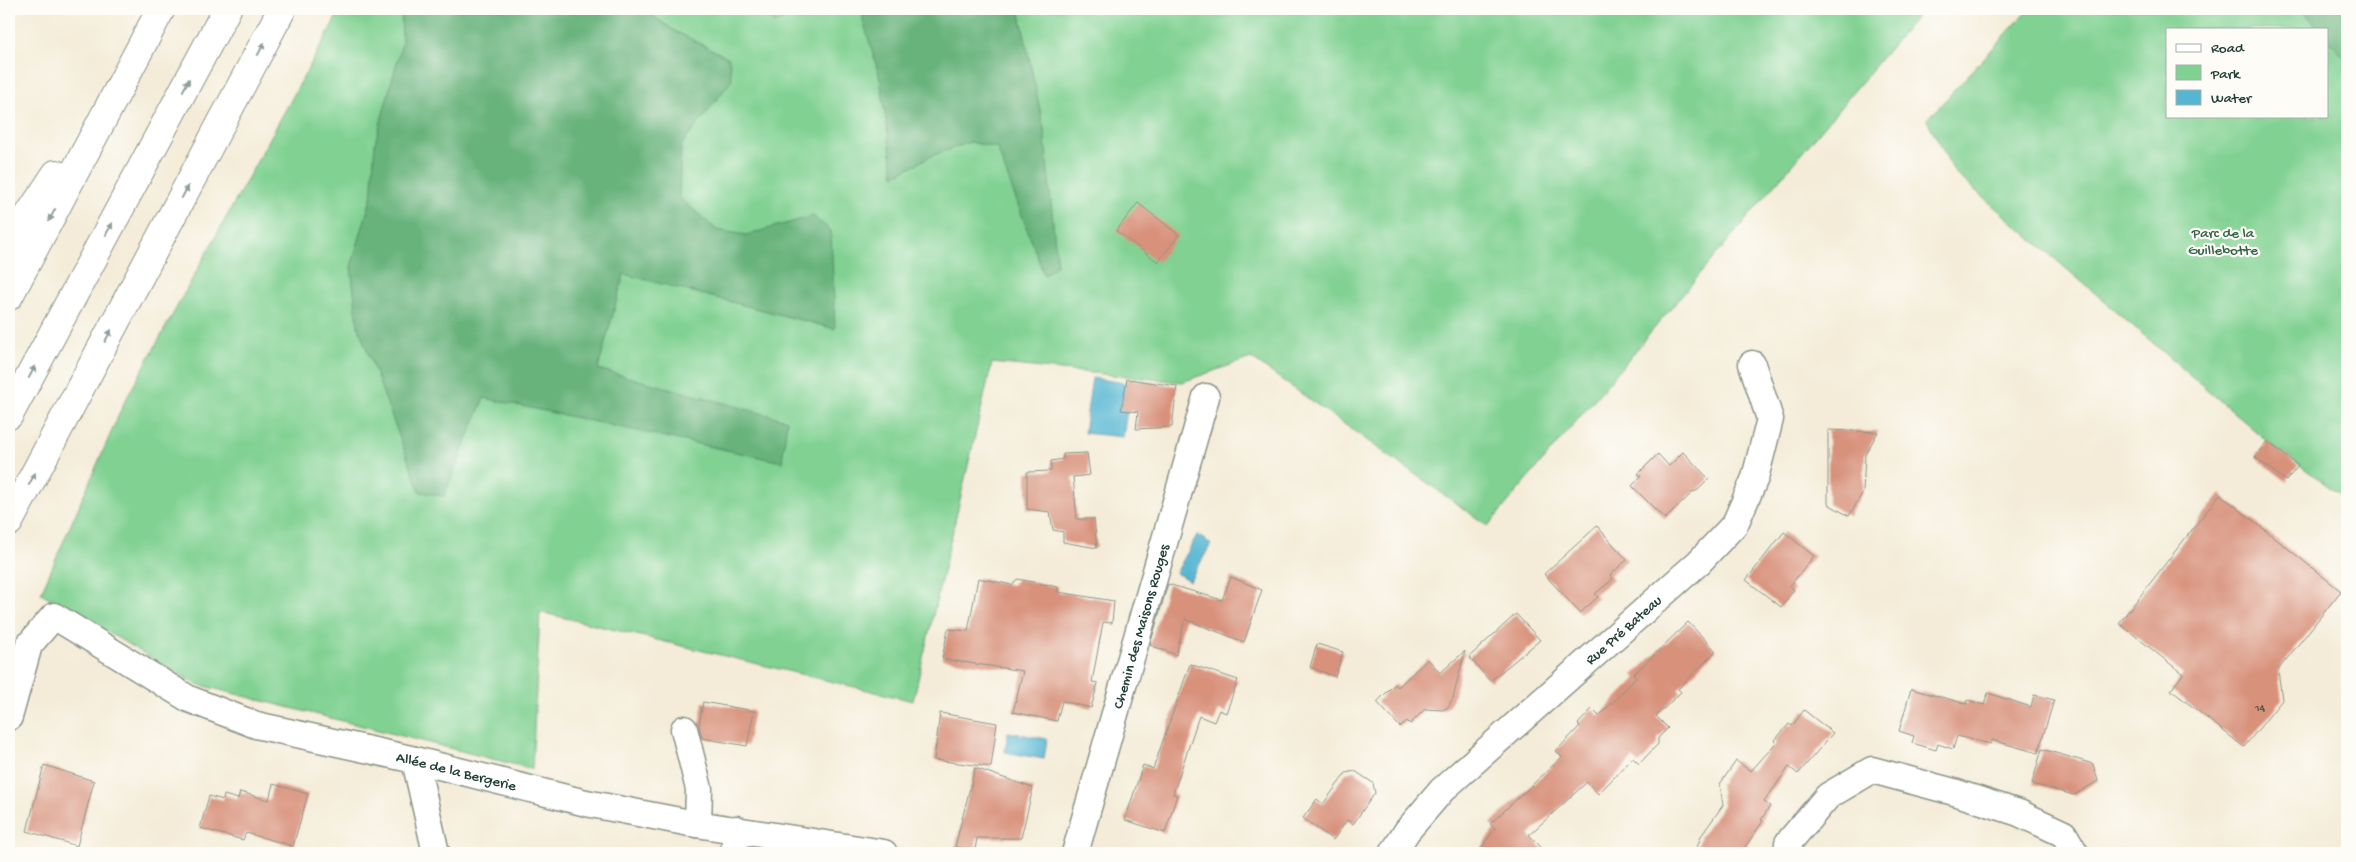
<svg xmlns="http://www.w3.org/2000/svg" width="2356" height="862" font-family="'Gochi Hand',sans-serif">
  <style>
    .green { fill: #80d192; stroke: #508763; fill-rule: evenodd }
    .forest { fill: #68b37c; stroke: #447858 }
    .water { fill: #54b6d3; stroke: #3a7a84 }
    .building { fill: #d8927b }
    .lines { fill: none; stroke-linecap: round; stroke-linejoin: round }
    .minor-casing { stroke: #8a9486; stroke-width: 29 }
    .highway-casing { stroke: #8a9486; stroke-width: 30 }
    .minor { stroke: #fff; stroke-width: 26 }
    .highway { stroke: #fff; stroke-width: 28 }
    .oneway { fill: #8f9e9a }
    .labels { text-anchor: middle; stroke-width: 4.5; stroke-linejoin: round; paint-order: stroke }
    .number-label { font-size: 12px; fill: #4d5246 }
    .park-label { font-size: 15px; fill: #37624c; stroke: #fdfcf7 }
    .street-label { font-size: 15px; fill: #1f3d34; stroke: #fdfcf7 }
  </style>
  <rect width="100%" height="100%" fill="#fdfcf7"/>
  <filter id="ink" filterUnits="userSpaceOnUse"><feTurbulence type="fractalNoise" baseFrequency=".02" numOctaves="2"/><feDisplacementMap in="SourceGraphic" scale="10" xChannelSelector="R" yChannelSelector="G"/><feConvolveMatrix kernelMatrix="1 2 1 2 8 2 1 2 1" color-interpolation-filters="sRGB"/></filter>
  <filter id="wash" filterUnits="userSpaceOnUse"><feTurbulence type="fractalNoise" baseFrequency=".0096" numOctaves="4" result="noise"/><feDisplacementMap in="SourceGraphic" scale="20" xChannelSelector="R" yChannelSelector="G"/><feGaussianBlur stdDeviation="1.12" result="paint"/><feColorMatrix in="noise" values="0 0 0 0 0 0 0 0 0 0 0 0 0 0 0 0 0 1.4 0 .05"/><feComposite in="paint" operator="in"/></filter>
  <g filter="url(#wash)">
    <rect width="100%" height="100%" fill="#f4ecd8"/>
    <g class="green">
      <polygon points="341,9 1923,9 1488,526 1251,358 1182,382 992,363 913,701 540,612 532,769 196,684 41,593 124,403"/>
      <path d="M 2029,9 L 2347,9 L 2347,500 L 2267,441 L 1955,173 L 1927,120 ZM 2167,29 L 2327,29 L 2327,116 L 2167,116 Z"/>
    </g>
    <g class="forest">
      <polygon points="401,9 650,9 649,13 673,30 729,58 732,80 681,146 679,197 717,230 746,235 813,216 831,231 835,329 624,274 598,369 787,420 782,462 484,398 444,496 420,492 358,326 351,267 371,199 375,143 402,43"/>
      <polygon points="758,9 792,9 793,14 775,24"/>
      <polygon points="863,9 1019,9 1044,129 1057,265 1044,275 997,148 970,142 931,156 894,176 880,78 863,20"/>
      <polygon points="2302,9 2347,9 2347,61 2327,38 2327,29 2319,29"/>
    </g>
    <g class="water">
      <polygon points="1092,378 1131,384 1123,437 1084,433"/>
      <polygon points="1197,535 1211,544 1190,581 1176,573"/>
      <polygon points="1008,732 1047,739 1044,759 1005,752"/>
    </g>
    <g id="blocks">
      <g class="building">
        <polygon points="1138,203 1179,235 1158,262 1116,231"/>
        <polygon points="1127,379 1177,386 1172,427 1136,429 1138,412 1121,410"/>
        <polygon points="1828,430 1878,432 1865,455 1863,492 1849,516 1828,504"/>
        <polygon points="2267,441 2298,466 2286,481 2255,457"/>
        <polygon points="1683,452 1709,479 1698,490 1693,492 1665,519 1632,486 1641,476 1638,474 1658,454 1669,466"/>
        <polygon points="1087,453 1090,475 1073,477 1077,519 1094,519 1097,548 1063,542 1063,532 1053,530 1050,512 1027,509 1027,472 1051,471 1051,461 1063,459 1063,454"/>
        <polygon points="2220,494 2341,591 2278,670 2282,700 2244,747 2171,690 2183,674 2119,623"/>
        <polygon points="1597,526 1627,560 1610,575 1613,579 1595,594 1598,597 1580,613 1544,574"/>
        <polygon points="1784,532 1814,556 1790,586 1794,590 1781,607 1746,580"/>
        <polygon points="1231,577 1262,590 1244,642 1185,619 1176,655 1150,645 1168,584 1222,600"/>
        <polygon points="978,578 1012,585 1017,579 1058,587 1058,592 1114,601 1112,623 1103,622 1092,682 1098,683 1091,708 1062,701 1057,721 1013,712 1023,671 942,659 948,629 968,631"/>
        <polygon points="1516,614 1540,640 1490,681 1469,657"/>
        <polygon points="1688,622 1716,651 1678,689 1681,692 1656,716 1668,728 1658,738 1658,744 1639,764 1633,758 1598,794 1587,782 1529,835 1547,853 1478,853 1495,828 1490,824 1562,757 1556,751 1580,726 1578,724 1592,709 1599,716 1636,678 1633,675"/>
        <polygon points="1317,644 1343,652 1335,677 1310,667"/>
        <polygon points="1465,651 1453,698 1448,707 1443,710 1425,709 1410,724 1407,721 1400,727 1377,702 1395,684 1398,687 1428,659 1440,673"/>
        <polygon points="1190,664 1238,680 1226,713 1219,710 1214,722 1199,716 1173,794 1177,795 1165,833 1125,820 1143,765 1153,769"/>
        <polygon points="1911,689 1967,704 1968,700 1984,705 1988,693 2031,707 2034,695 2054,700 2038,753 1992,740 1991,744 1957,736 1953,749 1938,744 1936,750 1912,743 1914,736 1899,731"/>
        <polygon points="703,702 754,711 747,746 702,738 699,725"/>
        <polygon points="1804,710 1833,733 1798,774 1789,767 1764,802 1770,806 1761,820 1763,821 1741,853 1695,853 1701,836 1723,805 1720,784 1736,761 1751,771 1776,743 1774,741 1789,724 1792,726"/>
        <polygon points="940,713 997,723 991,767 934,760"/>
        <polygon points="2042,749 2093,764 2098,781 2074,795 2032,784"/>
        <polygon points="44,765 94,781 77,846 27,831"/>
        <polygon points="975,768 1033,788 1021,838 977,838 975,850 955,847"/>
        <polygon points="1355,771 1373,783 1375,793 1353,824 1347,820 1333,840 1303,818 1317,799 1323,804 1346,773"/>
        <polygon points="273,784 308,794 293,846 246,833 243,840 200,828 209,796 223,800 224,795 238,799 240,792 269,800"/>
      </g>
    </g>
  </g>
  <g filter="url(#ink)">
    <use href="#blocks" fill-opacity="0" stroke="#8a9486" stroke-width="1"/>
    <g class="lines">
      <defs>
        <g id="minor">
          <path id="s1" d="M 9,717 L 29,645 L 54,616 L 189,699 L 256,725 L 415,760 L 586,803 L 690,823 L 884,853"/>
          <polyline points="684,729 699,789 698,824"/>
          <polyline points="415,760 436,853"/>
          <polyline points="734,853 736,829"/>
          <path id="s2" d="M 1075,853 L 1206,397"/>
          <path id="s3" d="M 1393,853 L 1407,831 L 1442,790 L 1699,562 L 1735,524 L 1755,478 L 1770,419 L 1752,364"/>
          <polyline points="1787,853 1788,843 1828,796 1872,770 1954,792 2019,813 2064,834 2075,853"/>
        </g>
        <g id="highway">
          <polyline points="9,245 56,174"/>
          <polyline points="9,296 161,9"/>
          <polyline points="9,415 227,9"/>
          <polyline points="9,522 282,9"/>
        </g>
      </defs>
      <use href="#minor" class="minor-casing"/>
      <use href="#highway" class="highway-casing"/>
      <use href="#minor" class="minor"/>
      <use href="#highway" class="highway"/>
    </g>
    <defs><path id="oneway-solid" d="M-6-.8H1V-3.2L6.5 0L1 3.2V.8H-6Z" transform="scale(1.25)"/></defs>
    <g class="oneway">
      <use href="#oneway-solid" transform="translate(261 49) rotate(-62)"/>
      <use href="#oneway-solid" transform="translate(186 85) rotate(-62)"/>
      <use href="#oneway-solid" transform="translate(185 192) rotate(-62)"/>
      <use href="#oneway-solid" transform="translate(52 215) rotate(118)"/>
      <use href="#oneway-solid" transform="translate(109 229) rotate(-62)"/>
      <use href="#oneway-solid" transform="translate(108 336) rotate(-62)"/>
      <use href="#oneway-solid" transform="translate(32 372) rotate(-62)"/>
      <use href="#oneway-solid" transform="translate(32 479) rotate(-62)"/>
    </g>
  </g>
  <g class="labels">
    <g class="number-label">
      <text x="2260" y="711">14</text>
    </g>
    <g class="park-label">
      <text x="2223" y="237">Parc de la<tspan x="2223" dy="17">Guillebotte</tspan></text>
    </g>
    <g class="street-label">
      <text dy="5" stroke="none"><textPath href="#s2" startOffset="236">Chemin des Maisons Rouges</textPath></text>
      <text dy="5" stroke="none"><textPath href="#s3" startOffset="322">Rue Pré Bateau</textPath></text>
      <text dy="5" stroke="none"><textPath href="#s1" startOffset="549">Allée de la Bergerie</textPath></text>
    </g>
  </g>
  <rect width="2356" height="862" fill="none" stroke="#fdfcf7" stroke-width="30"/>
  <rect x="2166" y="28" width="162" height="90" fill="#fdfcf7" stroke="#a4b0a9"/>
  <rect x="2176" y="44" width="25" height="8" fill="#ffffff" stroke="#a4b0a9"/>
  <text x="2211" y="52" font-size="15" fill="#1f3d34">Road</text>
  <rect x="2176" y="65" width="25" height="15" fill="#80d192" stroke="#a4b0a9"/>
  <text x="2211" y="78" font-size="15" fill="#1f3d34">Park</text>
  <rect x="2176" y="90" width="25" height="15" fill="#54b6d3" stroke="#a4b0a9"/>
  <text x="2211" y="102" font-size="15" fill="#1f3d34">Water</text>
</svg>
